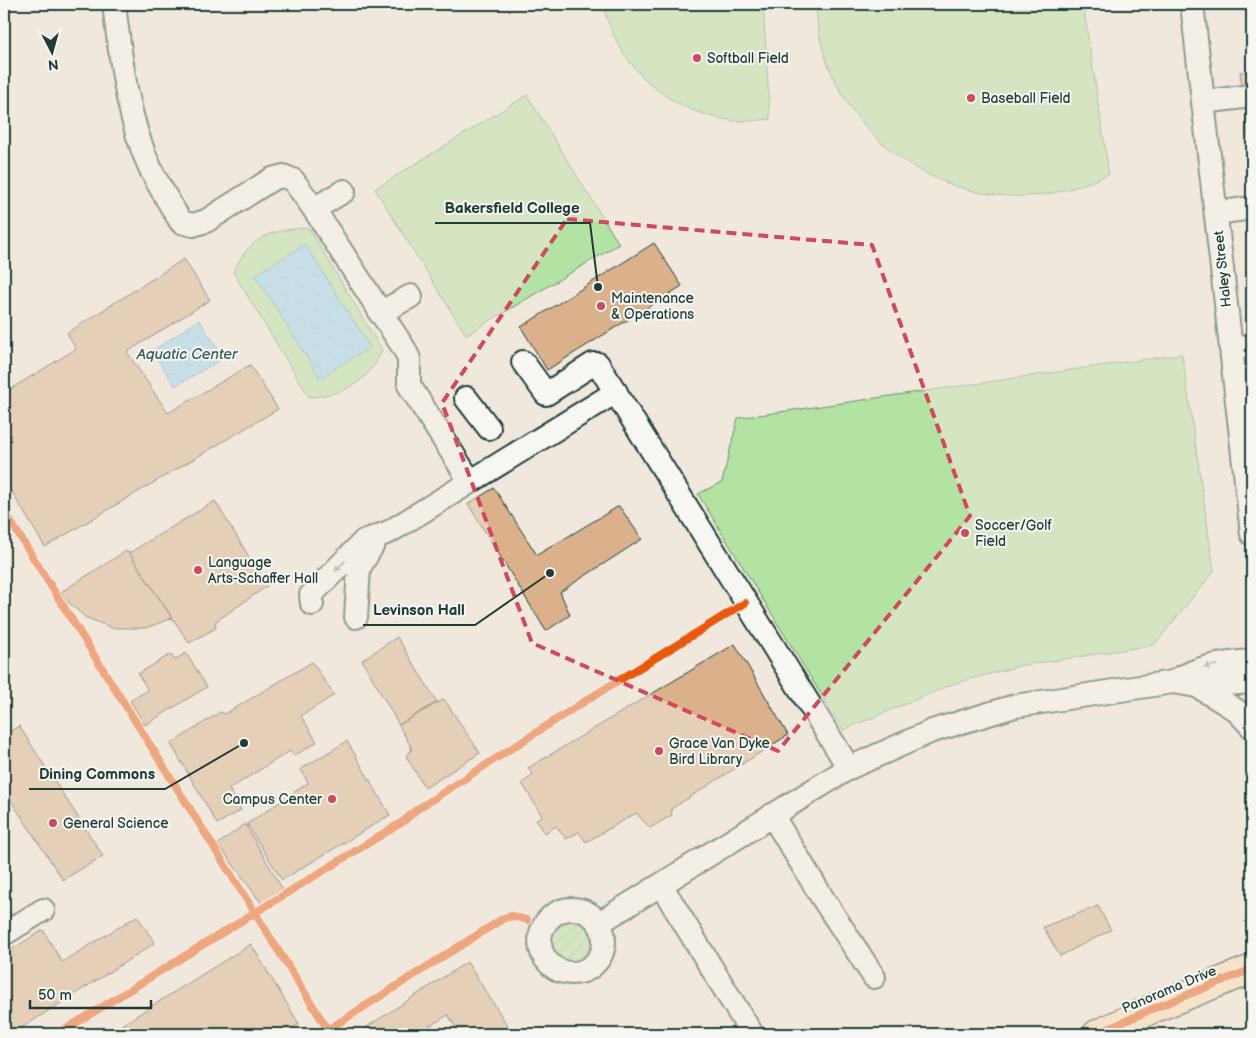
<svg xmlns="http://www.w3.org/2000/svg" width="1256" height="1038" font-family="'Balsamiq Sans',sans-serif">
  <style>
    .grass { fill: #b3e3a2; stroke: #69906b }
    .garden { fill: url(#garden-furrows); stroke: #69906b }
    .water { fill: url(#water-ripples); stroke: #6699a9 }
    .building { fill: #dab18b; stroke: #1f3d34 }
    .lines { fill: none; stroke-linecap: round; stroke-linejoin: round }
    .minor-casing { stroke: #1f3d34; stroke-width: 26 }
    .major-casing { stroke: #1f3d34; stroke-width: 31 }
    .minor { stroke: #f6f6f2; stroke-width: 22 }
    .major { stroke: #fddcac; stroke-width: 28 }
    .cycleway-casing { stroke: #f6f6f2; stroke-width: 11 }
    .cycleway { stroke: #e8590c; stroke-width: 8 }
    .oneway { fill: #8a9a93 }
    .marked { fill: none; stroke: #d1495b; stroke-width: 4; stroke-dasharray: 10 6; stroke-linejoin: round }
    .poi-dot { fill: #d1495b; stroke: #f6f6f2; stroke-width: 2 }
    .labels { text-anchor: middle; stroke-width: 4; stroke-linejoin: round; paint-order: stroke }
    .poi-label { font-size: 14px; fill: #1f3d34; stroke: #f6f6f2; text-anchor: start }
    .street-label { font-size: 14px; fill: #1f3d34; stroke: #f6f6f2 }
    .water-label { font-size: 15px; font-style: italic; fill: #375c5b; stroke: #f6f6f2 }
    .leader { fill: none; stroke: #1f3d34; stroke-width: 2 }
    .callout-dot { fill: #1f3d34; stroke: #f6f6f2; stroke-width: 2 }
    .callout-label { font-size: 15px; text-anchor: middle; font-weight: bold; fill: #1f3d34; stroke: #f6f6f2; stroke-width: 4; stroke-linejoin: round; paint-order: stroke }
  </style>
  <defs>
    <pattern id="garden-furrows" width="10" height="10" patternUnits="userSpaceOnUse" patternTransform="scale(1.25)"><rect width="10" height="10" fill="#b3e3a2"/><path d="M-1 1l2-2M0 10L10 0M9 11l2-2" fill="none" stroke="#9ac48c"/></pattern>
    <pattern id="water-ripples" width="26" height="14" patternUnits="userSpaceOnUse" patternTransform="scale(1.25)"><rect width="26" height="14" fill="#96d7f7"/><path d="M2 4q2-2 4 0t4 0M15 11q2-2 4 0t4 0" fill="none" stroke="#81b9d4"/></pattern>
  </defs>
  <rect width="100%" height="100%" fill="#f0e8dd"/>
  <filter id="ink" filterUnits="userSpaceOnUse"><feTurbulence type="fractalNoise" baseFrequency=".02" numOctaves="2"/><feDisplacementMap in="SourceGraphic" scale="10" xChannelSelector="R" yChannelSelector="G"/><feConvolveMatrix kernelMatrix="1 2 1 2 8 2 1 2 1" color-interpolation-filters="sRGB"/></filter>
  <g filter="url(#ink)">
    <g class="grass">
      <path d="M 603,4 L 763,4 L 770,119 C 760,120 749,122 739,121 C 672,116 618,69 603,4 Z"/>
      <path d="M 816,4 L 1083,4 L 1109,174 C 1086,184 1064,192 1040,195 C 927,208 819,118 816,4 Z"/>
      <polygon points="527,95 619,244 466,335 375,189"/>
      <path d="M 309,228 L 382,350 C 368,383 344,395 309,397 L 233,272 C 250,237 271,229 309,228 Z"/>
      <polygon points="1182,354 1214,571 1154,645 1019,666 953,684 843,730 698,494 722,482 738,418"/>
    </g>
    <circle class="garden" cx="570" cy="942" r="21"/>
    <g class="water">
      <polygon points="305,244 370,347 320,378 255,275"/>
      <polygon points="199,320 224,358 175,386 152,351"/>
    </g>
    <g class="building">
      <polygon points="1252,71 1252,90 1242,91 1240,72"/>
      <polygon points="1246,115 1252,115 1252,169 1251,169"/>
      <polygon points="654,243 682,286 547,370 521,327"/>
      <polygon points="184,259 210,300 127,352 168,413 250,365 278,409 45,547 4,479 4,393 76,349 67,333"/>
      <polygon points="494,488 537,555 619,506 642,539 560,592 570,615 546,631 468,504"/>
      <polygon points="215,501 267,586 215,622 216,628 189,643 129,553"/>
      <polygon points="126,551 129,553 172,618 146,628 112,628 85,617 68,602 61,592"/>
      <polygon points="397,637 437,702 399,725 362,660"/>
      <polygon points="735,644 788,735 671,809 672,815 650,828 636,813 586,842 579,832 566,839 556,826 545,833 536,820 542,816 522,783 533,775 528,768"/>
      <polygon points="186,653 207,687 145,725 130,701 148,690 138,674 171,654 174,660"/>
      <polygon points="312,662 334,695 301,716 317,742 294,756 290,751 229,789 241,810 217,824 171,744 220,712 225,714"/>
      <polygon points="444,699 480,753 425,788 406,756 412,749 399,725"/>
      <polygon points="19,726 103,856 63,880 4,790 4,735"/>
      <polygon points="347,741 390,815 282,880 247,824 308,783 301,769"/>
      <polygon points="245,824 283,890 262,904 218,844"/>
      <polygon points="4,904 10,913 4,917"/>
      <polygon points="1098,906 1111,930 1060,956 1043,927"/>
      <polygon points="137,916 155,943 12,1034 4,1034 4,954 43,930 62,962"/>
      <polygon points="251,944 299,1024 282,1034 107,1034"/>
      <polygon points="467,962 513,1034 460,1034 448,1015 416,1034 356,1034"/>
    </g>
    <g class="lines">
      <defs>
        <g id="minor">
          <path d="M 114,4 C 121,60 127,120 152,172 C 161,189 171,206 181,222 L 193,225 L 206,221 L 272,179 L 283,176 L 293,180 L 314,209 L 405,350 L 409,359 L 409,385 L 470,481"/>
          <polyline points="1192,4 1252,534"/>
          <polyline points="1203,102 1252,96"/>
          <polyline points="314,209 344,191"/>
          <polyline points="1216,213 1252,208"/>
          <polyline points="380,313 411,296"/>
          <polyline points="1231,348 1252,346"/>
          <polyline points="523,362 546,394 593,364 598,364 849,768"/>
          <polyline points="466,398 489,428"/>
          <polyline points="312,604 311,595 364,541 389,532 616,392"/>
          <polyline points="356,617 359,568 374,543"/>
          <path d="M 1173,682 C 1199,666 1223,663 1252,661"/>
          <polyline points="1197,686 1236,710 1252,727"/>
          <polyline points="772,815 825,902 874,977"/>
          <polyline points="661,885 752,1034"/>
          <circle cx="572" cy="941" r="32"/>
          <polyline points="599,923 849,768 932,731 1015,706 1173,682 1197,686 1252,682"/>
          <polyline points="4,934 43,910"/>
        </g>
        <polyline id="major" points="1097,1034 1152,1009 1252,969"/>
      </defs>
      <use href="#minor" class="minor-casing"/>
      <use href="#major" class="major-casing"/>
      <use href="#minor" class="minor"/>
      <use href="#major" class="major"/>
      <defs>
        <g id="cycleway">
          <polyline points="4,511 328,1030"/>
          <polyline points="58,1034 404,821 416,810 582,703 745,603"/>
          <polyline points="321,1034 504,918 512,916 527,920"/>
          <polyline points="1097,1034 1152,1009 1252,969"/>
        </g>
      </defs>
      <use href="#cycleway" class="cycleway-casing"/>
      <use href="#cycleway" class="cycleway"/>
    </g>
    <defs><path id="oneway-solid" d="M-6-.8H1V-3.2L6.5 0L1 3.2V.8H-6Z" transform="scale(1.25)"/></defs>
    <g class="oneway">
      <use href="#oneway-solid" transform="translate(340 566) rotate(135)"/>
      <use href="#oneway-solid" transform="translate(1211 666) rotate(168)"/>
    </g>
  </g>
  <path d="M0 0H1256V1038H0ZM 567,219 L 872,245 L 970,516 L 778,751 L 532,643 L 442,403 Z" fill="#f0e8dd" fill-opacity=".55" fill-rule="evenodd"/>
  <path class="marked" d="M 567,219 L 872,245 L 970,516 L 778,751 L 532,643 L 442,403 Z"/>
  <g class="poi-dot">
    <circle cx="697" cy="58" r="5"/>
    <circle cx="971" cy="98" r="5"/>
    <circle cx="601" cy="306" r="5"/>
    <circle cx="965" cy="533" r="5"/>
    <circle cx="198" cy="570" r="5"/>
    <circle cx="659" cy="751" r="5"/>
    <circle cx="332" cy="799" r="5"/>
    <circle cx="53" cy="823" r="5"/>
  </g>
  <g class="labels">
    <g class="poi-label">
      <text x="707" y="63">Softball Field</text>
      <text x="981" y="103">Baseball Field</text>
      <text x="611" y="303">Maintenance<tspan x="611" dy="16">&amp; Operations</tspan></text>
      <text x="975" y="530">Soccer/Golf<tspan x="975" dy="16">Field</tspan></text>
      <text x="208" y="567">Language<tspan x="208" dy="16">Arts-Schaffer Hall</tspan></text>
      <text x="669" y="748">Grace Van Dyke<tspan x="669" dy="16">Bird Library</tspan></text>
      <text x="322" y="804" text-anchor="end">Campus Center</text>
      <text x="63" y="828">General Science</text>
    </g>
    <g class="street-label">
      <text transform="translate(1222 269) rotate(-96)" y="5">Haley Street</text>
      <text transform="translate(1169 989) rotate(-23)" y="5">Panorama Drive</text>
    </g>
    <g class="water-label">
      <text x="187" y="359">Aquatic Center</text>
    </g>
  </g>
  <path class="leader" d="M598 287L590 223H435M550 573L475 625H363M244 743L165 789H29"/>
  <g class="callout-dot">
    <circle cx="598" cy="287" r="5"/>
    <circle cx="550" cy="573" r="5"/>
    <circle cx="244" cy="743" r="5"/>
  </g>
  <g class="callout-label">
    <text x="512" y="213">Bakersfield College</text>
    <text x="419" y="615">Levinson Hall</text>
    <text x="97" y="779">Dining Commons</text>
  </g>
  <rect width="1256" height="1038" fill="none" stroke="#f6f6f2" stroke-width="20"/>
  <rect x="10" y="10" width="1236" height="1018" fill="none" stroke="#1f3d34" stroke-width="2" filter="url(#ink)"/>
  <g transform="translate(52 52) rotate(174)" stroke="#f6f6f2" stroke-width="4" paint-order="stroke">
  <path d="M0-4L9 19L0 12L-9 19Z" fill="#1f3d34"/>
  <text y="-8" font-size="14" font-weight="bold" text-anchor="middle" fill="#1f3d34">N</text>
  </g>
  <path d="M30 1000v8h121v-8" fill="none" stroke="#1f3d34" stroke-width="2.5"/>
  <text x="38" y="1000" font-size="15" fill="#1f3d34" stroke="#f6f6f2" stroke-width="4" paint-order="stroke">50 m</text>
</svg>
